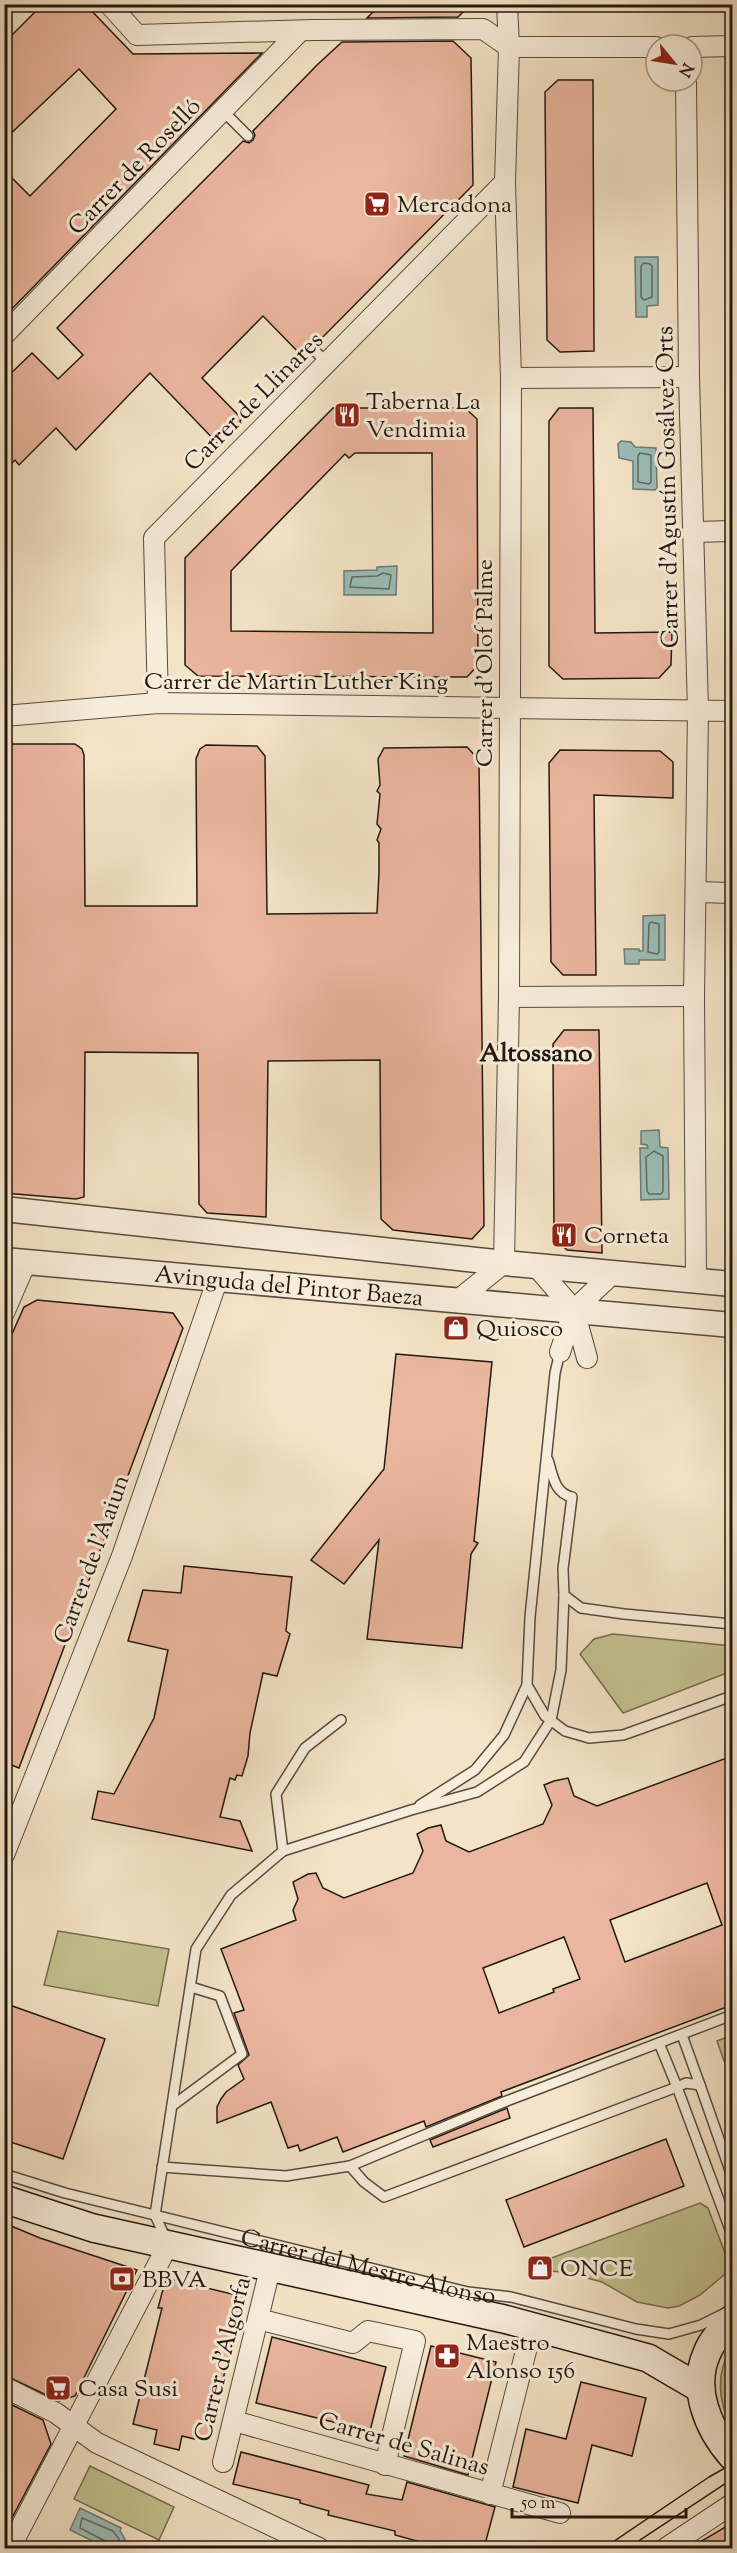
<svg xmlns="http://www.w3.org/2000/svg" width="737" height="2553" font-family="'Sorts Mill Goudy',serif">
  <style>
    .green { fill: #c4c290; stroke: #736d50; stroke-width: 1.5 }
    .water { fill: #9cbeb8; stroke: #6b7c75; stroke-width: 1.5 }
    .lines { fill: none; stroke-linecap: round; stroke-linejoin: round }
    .shore { stroke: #5f6b64; stroke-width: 1.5 }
    .building { fill: #ebb69f; stroke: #221810; stroke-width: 1.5; fill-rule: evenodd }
    .service-casing { stroke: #564b3e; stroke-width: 12 }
    .minor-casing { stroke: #564b3e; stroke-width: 22 }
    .tertiary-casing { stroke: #564b3e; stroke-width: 27 }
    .secondary-casing { stroke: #221810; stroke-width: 30 }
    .service { stroke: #f8eddb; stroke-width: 9 }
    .minor { stroke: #f8eddb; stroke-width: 20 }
    .tertiary { stroke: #f8eddb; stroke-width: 24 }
    .secondary { stroke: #f8eddb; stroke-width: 27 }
    .tram { stroke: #221810; stroke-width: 1.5 }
    .labels { text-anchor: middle; stroke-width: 6; stroke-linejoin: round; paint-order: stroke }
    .street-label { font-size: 24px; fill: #221810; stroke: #f8eddb }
    .poi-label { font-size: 24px; fill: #221810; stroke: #f8eddb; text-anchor: start }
    .neighbourhood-label { font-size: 26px; font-weight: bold; fill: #221810; stroke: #f8eddb }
  </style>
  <rect width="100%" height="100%" fill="#f4e4c7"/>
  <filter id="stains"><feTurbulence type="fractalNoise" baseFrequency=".00333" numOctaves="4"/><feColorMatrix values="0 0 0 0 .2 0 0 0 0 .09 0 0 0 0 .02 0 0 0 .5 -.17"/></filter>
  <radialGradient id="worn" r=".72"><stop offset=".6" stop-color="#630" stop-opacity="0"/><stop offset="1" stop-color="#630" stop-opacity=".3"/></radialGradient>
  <g class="green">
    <polygon points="613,1634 732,1646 732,1671 623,1713 580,1654 594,1639"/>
    <polygon points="58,1931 169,1949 158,2006 44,1985"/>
    <polygon points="732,2035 732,2058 724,2061 717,2041"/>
    <polygon points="700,2203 708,2208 731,2269 700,2295 679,2306 668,2308 637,2302 602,2282 564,2272 548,2271 538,2263"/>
    <path d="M 732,2346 L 732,2429 C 718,2401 715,2374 732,2346 Z"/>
    <polygon points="90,2466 174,2507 159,2540 74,2499"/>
  </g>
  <g class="water">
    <polygon points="635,257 658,257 658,305 647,306 647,317 636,317"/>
    <polygon points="621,441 631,442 635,447 656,448 657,488 655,490 633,489 633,461 619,458 618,444"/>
    <polygon points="397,566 396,595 344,595 344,571 377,570 377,567"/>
    <polygon points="665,915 665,960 639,960 639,964 625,964 624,949 639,949 639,951 643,951 643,916"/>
    <polygon points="659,1130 660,1147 668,1148 669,1199 641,1200 640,1148 648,1148 647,1145 641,1144 641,1131"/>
    <polygon points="80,2508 121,2528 120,2531 125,2539 121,2546 107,2548 70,2530"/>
  </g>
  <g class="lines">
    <g class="shore">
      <polygon points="644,263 650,264 652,266 652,297 644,300 641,297 641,266"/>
      <polygon points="640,453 651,455 651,482 649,484 638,482 638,456"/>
      <polygon points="383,573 391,575 389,589 350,587 352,577 377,576"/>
      <polygon points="651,922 659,924 659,952 657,954 648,952 649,924"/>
      <polygon points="654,1151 663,1156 663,1191 661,1194 649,1194 647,1191 646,1157"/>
      <polyline points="108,2548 105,2541 80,2528 82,2518 113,2531 119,2539 115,2548"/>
    </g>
  </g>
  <g class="building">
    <polygon points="43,4 85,4 133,54 262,53 4,317 4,170 30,196 116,109 79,69 4,140 4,43"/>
    <polygon points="381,4 471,4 458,17 367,18"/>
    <polygon points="453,41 471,58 473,185 317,343 311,341 307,344 307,353 303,357 263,316 202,378 242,419 240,421 241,424 220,446 150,373 76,450 56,428 19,465 15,460 4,471 4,380 32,353 58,379 83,355 57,328 243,141 249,143 253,140 255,135 253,131 317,65 342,42"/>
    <polygon points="558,80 593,80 594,351 560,352 547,340 545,92"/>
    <path d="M 333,408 L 465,408 L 477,419 L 478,665 L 467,677 L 198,676 L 185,665 L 185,558 ZM 355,453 L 432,453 L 433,633 L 231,631 L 231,571 L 345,454 L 349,458 Z"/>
    <polygon points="559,408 593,408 595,633 672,632 671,665 659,678 563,679 549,666 549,421"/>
    <polygon points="4,744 75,744 82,749 84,755 85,906 197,906 196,759 200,749 206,745 257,746 265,756 267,914 377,913 379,872 379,843 377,840 381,829 377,824 380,794 377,791 380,785 378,759 384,748 467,747 479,760 484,1226 472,1239 393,1230 381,1219 380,1060 268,1061 266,1217 207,1213 199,1204 198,1053 85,1052 84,1197 76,1199 4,1193"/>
    <polygon points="560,750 660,751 673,762 673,798 594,795 596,975 563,975 551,962 549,763"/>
    <polygon points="564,1030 599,1030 602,1253 567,1250 554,1237 553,1044"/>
    <polygon points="37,1300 173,1313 183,1328 19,1768 4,1762 4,1352 24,1307"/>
    <polygon points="396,1354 492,1362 474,1541 478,1543 471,1554 462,1648 367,1639 379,1540 344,1584 311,1560 384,1469"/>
    <polygon points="184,1566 292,1577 286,1631 290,1634 277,1676 263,1673 250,1733 248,1756 242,1776 237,1775 235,1780 230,1778 220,1817 240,1821 252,1851 92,1819 98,1791 114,1794 154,1718 168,1650 128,1641 143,1590 181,1593"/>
    <path d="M 732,1756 L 732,2005 L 501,2092 L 502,2096 L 426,2127 L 424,2121 L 343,2152 L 337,2137 L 300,2151 L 298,2145 L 288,2148 L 271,2102 L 217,2123 L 217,2107 L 221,2099 L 226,2092 L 244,2079 L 238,2065 L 249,2055 L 234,2013 L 244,2010 L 221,1949 L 296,1920 L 293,1910 L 298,1899 L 293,1882 L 308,1874 L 316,1873 L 323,1888 L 344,1898 L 413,1873 L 423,1851 L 417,1834 L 428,1828 L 441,1825 L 446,1841 L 469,1852 L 543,1824 L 552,1805 L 544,1785 L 554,1781 L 568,1778 L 574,1796 L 597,1806 ZM 707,1883 L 722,1925 L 625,1962 L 610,1920 ZM 564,1937 L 580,1979 L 553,1989 L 554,1992 L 499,2013 L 483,1968 Z"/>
    <polygon points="4,2003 105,2039 63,2159 4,2140"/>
    <polygon points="507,2108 510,2118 433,2147 430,2140"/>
    <polygon points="666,2139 684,2186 524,2247 506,2200"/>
    <polygon points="4,2223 40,2238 137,2270 75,2396 59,2401 4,2375"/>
    <polygon points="166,2278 244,2297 207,2442 182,2436 179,2450 154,2444 157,2430 133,2424 162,2308 158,2308"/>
    <polygon points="272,2337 386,2367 370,2431 256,2403"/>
    <polygon points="431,2346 496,2362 468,2475 404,2456"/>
    <polygon points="581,2382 646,2398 632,2456 592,2445 578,2503 513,2487 526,2429 566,2439"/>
    <polygon points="4,2401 43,2420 51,2444 4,2533"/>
    <polygon points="241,2452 369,2485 366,2494 402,2500 407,2482 495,2507 484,2548 423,2548 424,2543 395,2535 395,2531 328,2515 329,2511 300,2503 300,2500 233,2484"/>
    <polygon points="732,2523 732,2548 690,2548"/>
  </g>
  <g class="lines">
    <defs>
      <g id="service">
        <polyline points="223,111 248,136"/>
        <polyline points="312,348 327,363"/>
        <polyline points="560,1352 555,1373 530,1617 527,1685 545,1716 565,1731 589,1738 623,1735 732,1696"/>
        <path d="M 548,1460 C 553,1475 554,1493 572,1497 L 563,1569 L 564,1595 L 581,1608 L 624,1614 L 732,1624"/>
        <polyline points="420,1805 475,1770 504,1735 527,1685"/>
        <polyline points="283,1851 276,1794 305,1748 341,1720"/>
        <polyline points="682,2035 700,2085"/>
        <polyline points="172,2106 242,2054 220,1996 191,1987"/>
        <polyline points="350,2166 504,2102 732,2015"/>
        <polyline points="162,2167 286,2176 350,2166 364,2182 384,2197 677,2087 659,2043"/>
        <path id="s1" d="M 4,2174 L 65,2193 L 468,2292 L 511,2297 L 636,2329 L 669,2334 L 701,2325 L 725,2313"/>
        <polyline points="732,2176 700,2085 686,2083 677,2087 732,2235"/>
        <polyline points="166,2239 155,2215 196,1949 231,1895 283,1851 411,1810 477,1792 524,1762 551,1720 561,1670 564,1595"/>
      </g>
      <g id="minor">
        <polyline points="109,4 137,35 313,30 483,29 509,47 656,47"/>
        <polyline points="692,47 732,46"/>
        <polyline points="686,81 689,377 698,711 694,996 696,1280"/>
        <polyline points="4,335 300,31"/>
        <polyline points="511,378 689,377"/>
        <polyline points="695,532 732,531"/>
        <polyline points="158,703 154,538 505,182"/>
        <polyline points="4,716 158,703 732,711"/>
        <polyline points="696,892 732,893"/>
        <polyline points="509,997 694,996"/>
        <polyline points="536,1266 574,1310 587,1358"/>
        <polyline points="458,1300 504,1263 509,997 511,378 505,182 509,47 507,4"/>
        <polyline points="4,1313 26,1262"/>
        <polyline points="560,1352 574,1310 613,1273"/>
        <polyline points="4,1855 122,1556 218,1278"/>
        <polyline points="258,2319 353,2343 368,2331 415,2341 385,2465"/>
        <polyline points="4,2387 56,2413 97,2443 319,2548"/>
        <polyline points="234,2421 560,2513"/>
        <polyline points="223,2462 270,2269"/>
        <polyline points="490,2494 532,2327"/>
        <polyline points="10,2548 169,2243"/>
        <polyline points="666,2548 732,2504"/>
      </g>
      <g id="tertiary">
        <polyline points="4,1209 504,1263 732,1284"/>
        <path id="s2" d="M 4,1260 L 732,1325"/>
      </g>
      <g id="secondary">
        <polyline points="4,2199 93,2228 504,2319 648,2358 701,2389"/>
        <path d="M 732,2319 C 723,2329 712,2340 707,2353 C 691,2388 708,2429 732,2456"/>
      </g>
    </defs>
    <use href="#service" class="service-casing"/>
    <use href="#minor" class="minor-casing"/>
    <use href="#tertiary" class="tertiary-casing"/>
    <use href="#secondary" class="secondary-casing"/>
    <use href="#service" class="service"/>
    <use href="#minor" class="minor"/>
    <use href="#tertiary" class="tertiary"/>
    <use href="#secondary" class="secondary"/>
    <g class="tram">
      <polyline points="604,2548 709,2477 732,2464"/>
      <polyline points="628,2548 732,2479"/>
    </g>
  </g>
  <defs>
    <symbol id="supermarket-square" viewBox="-11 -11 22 22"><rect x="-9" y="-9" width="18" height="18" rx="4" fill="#8f2418" stroke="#f8eddb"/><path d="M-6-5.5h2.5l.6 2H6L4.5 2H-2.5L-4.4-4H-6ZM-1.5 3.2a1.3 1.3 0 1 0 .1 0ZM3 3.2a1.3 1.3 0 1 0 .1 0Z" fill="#fff"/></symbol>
    <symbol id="restaurant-square" viewBox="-11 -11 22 22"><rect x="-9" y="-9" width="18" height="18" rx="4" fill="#8f2418" stroke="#f8eddb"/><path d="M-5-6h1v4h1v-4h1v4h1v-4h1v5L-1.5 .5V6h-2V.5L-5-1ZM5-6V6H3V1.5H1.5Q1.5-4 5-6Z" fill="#fff"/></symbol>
    <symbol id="shop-square" viewBox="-11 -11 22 22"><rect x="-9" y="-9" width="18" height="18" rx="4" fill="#8f2418" stroke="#f8eddb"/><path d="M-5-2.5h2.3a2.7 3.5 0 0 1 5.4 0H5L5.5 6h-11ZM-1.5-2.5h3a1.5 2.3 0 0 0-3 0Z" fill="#fff"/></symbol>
    <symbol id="bank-square" viewBox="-11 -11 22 22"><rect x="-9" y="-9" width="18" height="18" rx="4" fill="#8f2418" stroke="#f8eddb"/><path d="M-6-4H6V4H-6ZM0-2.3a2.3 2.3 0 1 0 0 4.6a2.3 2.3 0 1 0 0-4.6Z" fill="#fff"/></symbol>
    <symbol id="pharmacy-square" viewBox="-11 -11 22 22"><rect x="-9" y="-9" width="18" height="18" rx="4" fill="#8f2418" stroke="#f8eddb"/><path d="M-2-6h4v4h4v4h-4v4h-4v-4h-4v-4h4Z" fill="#fff"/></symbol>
  </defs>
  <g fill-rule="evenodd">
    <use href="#supermarket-square" x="362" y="189" width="30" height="30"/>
    <use href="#restaurant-square" x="332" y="400" width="30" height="30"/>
    <use href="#restaurant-square" x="549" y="1220" width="30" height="30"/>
    <use href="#shop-square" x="441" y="1313" width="30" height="30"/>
    <use href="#shop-square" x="525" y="2253" width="30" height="30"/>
    <use href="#bank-square" x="107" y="2264" width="30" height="30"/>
    <use href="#pharmacy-square" x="432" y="2341" width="30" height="30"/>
    <use href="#supermarket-square" x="43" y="2373" width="30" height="30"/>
  </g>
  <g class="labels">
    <g class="street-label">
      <text transform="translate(134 166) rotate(-46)" y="8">Carrer de Roselló</text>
      <text transform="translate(253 401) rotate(-45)" y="8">Carrer de Llinares</text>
      <text transform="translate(667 487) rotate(-91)" y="8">Carrer d'Agustín Gosálvez Orts</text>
      <text transform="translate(484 663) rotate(-90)" y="8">Carrer d'Olof Palme</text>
      <text x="296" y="689">Carrer de Martin Luther King</text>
      <text dy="8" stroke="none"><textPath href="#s2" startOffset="286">Avinguda del Pintor Baeza</textPath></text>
      <text transform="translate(91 1559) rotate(-70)" y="8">Carrer de l'Aaiun</text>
      <text dy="8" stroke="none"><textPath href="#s1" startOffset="376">Carrer del Mestre Alonso</textPath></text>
      <text transform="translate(222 2359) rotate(-76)" y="8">Carrer d'Algorfa</text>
      <text transform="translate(404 2443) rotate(16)" y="8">Carrer de Salinas</text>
    </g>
    <g class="poi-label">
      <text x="397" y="212">Mercadona</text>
      <text x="366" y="409">Taberna La<tspan x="366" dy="28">Vendimia</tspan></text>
      <text x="584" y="1243">Corneta</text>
      <text x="476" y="1336">Quiosco</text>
      <text x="560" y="2276">ONCE</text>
      <text x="142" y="2287">BBVA</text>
      <text x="466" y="2350">Maestro<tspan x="466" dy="28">Alonso 156</tspan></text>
      <text x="78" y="2396">Casa Susi</text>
    </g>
    <g class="neighbourhood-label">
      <text x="536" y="1061">Altossano</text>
    </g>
  </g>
  <rect width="737" height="2553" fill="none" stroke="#f4e4c7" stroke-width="24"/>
  <rect x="6" y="6" width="725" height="2541" fill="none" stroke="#221810" stroke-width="3"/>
  <rect x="12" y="12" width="713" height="2529" fill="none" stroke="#221810" stroke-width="1.5"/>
  <g transform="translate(674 63) rotate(120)"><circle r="28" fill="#f8eddb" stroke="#a2988a" stroke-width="1.5"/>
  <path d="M0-4.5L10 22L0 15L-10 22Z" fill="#8f2418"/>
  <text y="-9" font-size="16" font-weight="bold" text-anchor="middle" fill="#221810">N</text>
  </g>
  <path d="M512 2508v9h174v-9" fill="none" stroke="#221810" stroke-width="3"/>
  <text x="521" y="2508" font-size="18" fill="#221810" stroke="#f8eddb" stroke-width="4.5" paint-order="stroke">50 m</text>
  <rect width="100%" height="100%" filter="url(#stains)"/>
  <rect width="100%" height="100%" fill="url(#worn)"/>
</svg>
